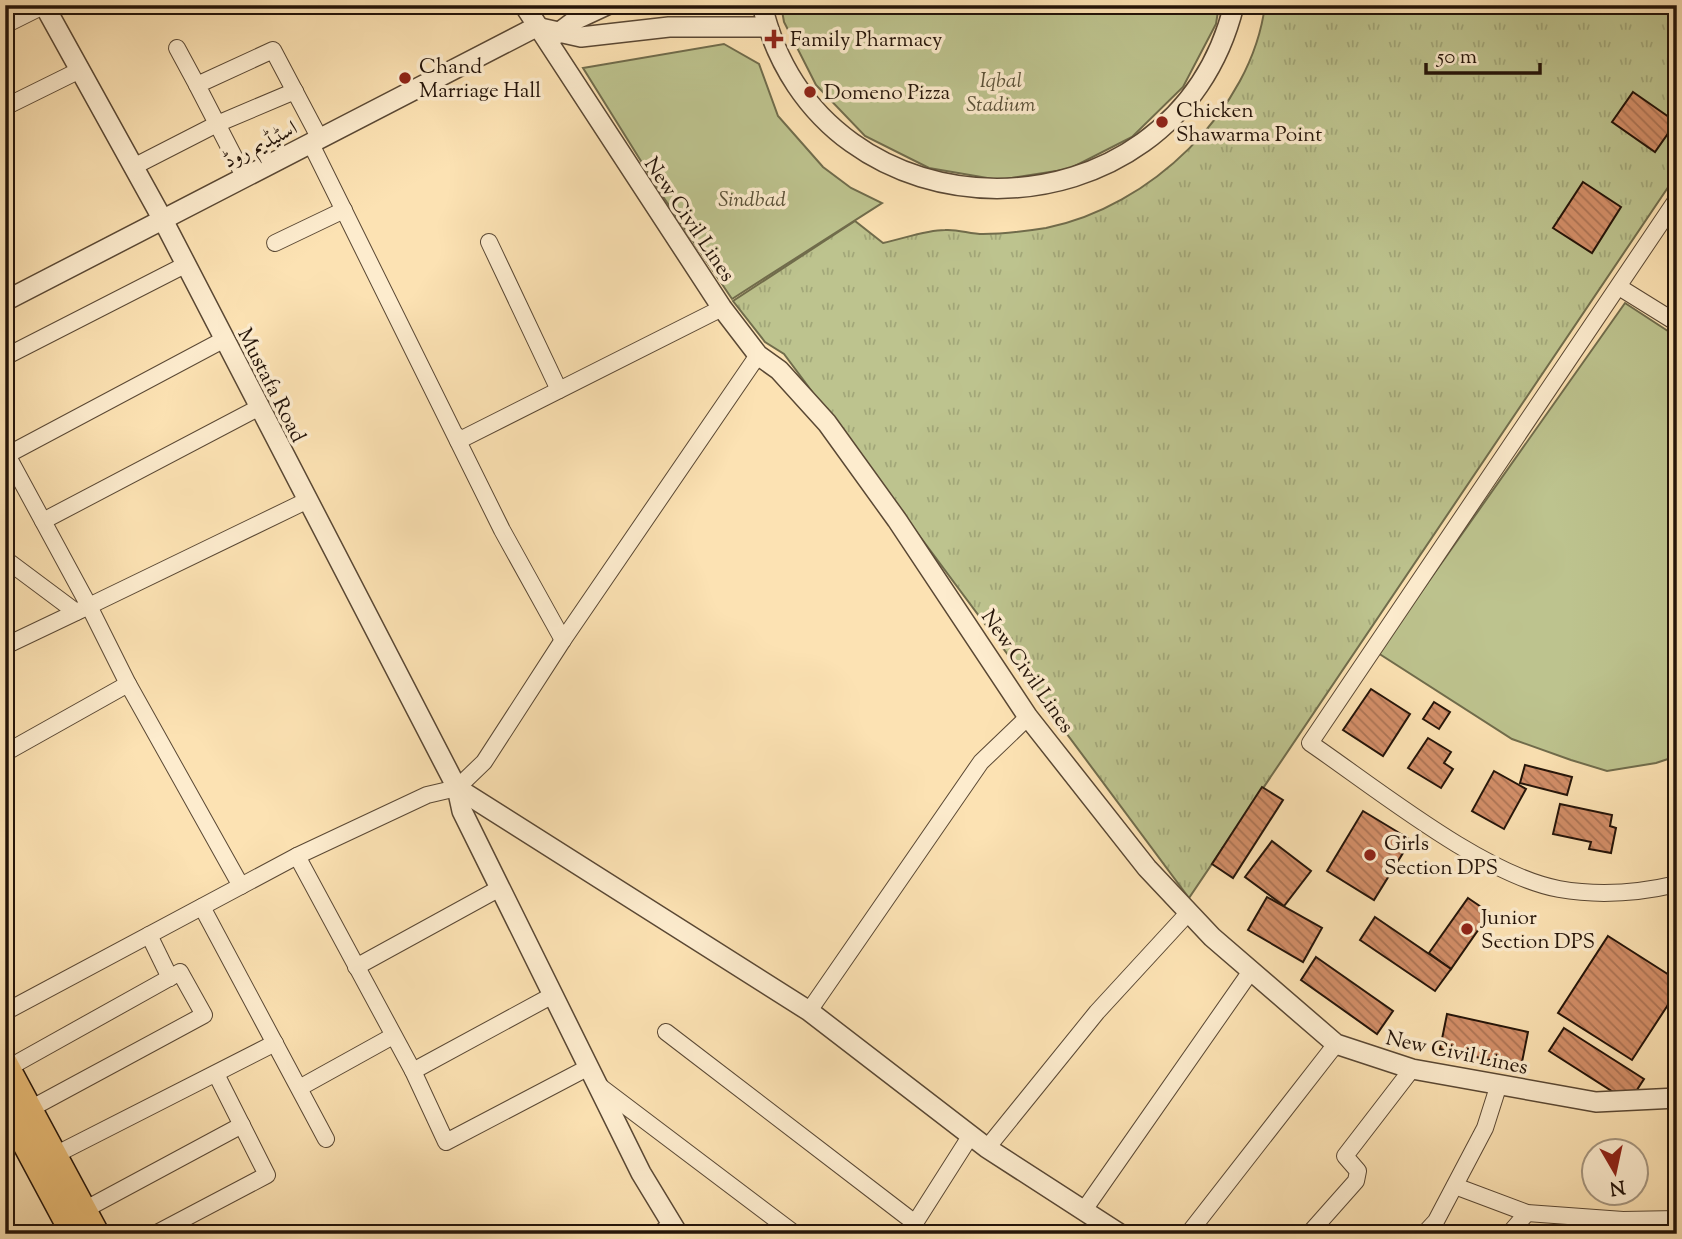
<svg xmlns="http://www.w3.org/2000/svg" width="1682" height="1239" font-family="'Sorts Mill Goudy',Amiri,serif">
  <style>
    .grass { fill: url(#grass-tufts); stroke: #706c4c; stroke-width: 2 }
    .park { fill: #bdc38e; stroke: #706c4c; stroke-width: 2 }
    .building { fill: url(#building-back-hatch); stroke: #241409; stroke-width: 2 }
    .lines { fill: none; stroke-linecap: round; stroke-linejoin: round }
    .minor-casing { stroke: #5a4834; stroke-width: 18 }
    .tertiary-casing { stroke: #5a4834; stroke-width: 22 }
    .primary-casing { stroke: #241409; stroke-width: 27 }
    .minor { stroke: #fdecce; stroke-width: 16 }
    .tertiary { stroke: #fdecce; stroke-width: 19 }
    .primary { stroke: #eec17a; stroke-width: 24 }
    .poi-dot { fill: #8f2418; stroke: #fdecce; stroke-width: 2.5 }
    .labels { text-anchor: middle; stroke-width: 7; stroke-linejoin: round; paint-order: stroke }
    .poi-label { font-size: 21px; fill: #241409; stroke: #fdecce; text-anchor: start }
    .park-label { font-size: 21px; font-style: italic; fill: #5a5138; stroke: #fdecce }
    .street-label { font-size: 21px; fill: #241409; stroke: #fdecce }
  </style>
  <defs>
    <pattern id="grass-tufts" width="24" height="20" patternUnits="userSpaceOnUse" patternTransform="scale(1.75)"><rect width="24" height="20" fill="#bdc38e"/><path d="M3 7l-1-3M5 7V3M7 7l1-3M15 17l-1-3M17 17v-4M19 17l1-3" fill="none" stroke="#a2a779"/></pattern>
    <pattern id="building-back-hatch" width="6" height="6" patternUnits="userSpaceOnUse" patternTransform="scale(1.75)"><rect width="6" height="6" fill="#d48f69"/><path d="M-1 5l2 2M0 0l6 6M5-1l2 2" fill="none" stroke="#ac7455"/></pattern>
  </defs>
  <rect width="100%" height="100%" fill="#fce2b3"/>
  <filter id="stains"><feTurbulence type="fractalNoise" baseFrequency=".00286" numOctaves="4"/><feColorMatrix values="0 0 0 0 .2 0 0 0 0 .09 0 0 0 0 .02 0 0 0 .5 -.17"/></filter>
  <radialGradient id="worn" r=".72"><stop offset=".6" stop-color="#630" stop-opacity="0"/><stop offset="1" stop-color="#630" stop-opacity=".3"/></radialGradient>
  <path class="grass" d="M 1265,5 L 1677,5 L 1677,174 L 1189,898 L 784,354 L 765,342 L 733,301 L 855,221 L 883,243 C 903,239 925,230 945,230 C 958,229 970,234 983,234 C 1003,234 1027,231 1046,228 C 1149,208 1252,110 1265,5 Z"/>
  <g class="park">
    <polygon points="781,5 1219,5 1216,24 1183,87 1132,137 1069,169 999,180 929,168 865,136 816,85 784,22"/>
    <polygon points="724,44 759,64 778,116 823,167 851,188 882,203 732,299 664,198 583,68"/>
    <polygon points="1625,303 1677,337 1677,756 1656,763 1607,771 1571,760 1512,739 1378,653"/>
  </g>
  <g class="building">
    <polygon points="1633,92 1676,122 1655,152 1612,122"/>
    <polygon points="1583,182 1621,207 1592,253 1553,228"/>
    <polygon points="1371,689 1410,714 1383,756 1343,730"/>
    <polygon points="1434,702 1450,712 1439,729 1423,719"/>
    <polygon points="1428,738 1451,752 1444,763 1453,769 1441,788 1408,768"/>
    <polygon points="1525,765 1572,777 1567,795 1520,783"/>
    <polygon points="1494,771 1526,789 1504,829 1472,811"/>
    <polygon points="1262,787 1283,800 1233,878 1212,864"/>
    <polygon points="1560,804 1612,815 1610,826 1616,828 1611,853 1589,849 1591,842 1553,834"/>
    <polygon points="1363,811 1411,840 1374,900 1327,871"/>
    <polygon points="1272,841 1311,871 1284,906 1245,877"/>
    <polygon points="1267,897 1322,928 1303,962 1248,930"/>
    <polygon points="1468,898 1490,913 1451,969 1429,953"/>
    <polygon points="1375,917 1451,969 1435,991 1360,940"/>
    <polygon points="1608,936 1677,980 1677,991 1632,1060 1558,1013"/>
    <polygon points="1316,957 1393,1011 1377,1034 1301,980"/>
    <polygon points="1447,1014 1528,1032 1521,1067 1440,1049"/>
    <polygon points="1564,1028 1644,1079 1629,1102 1549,1051"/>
  </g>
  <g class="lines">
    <defs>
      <g id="minor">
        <polyline points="5,25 45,5"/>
        <polyline points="177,48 197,85"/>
        <polyline points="5,107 80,70"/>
        <polyline points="311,144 502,530 563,640"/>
        <polyline points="133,167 217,124 295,91"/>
        <polyline points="245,178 197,85 273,50 320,139"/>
        <path d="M 1677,199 L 1310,743 C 1376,788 1483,875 1559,889 C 1598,896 1639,893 1677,884"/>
        <polyline points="489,242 559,390"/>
        <polyline points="275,243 344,210"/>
        <polyline points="1619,287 1677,323"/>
        <polyline points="5,357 185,265"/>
        <polyline points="457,436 458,441 722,308"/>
        <polyline points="5,451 89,606 5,646"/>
        <polyline points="7,455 223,340"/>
        <polyline points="43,521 258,408"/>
        <polyline points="5,559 76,612"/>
        <polyline points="128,684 89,606 306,501"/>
        <polyline points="5,753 128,684 241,886"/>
        <polyline points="297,856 413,1071 446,1142 589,1067"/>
        <polyline points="202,907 326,1139"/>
        <polyline points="149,935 170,978"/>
        <polyline points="356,967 500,888"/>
        <polyline points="809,1011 981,762 1028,717"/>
        <polyline points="5,1012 297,856 427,795 457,788 484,762 563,640 758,355"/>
        <polyline points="666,1032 915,1223"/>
        <polyline points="8,1068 180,972 204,1015 30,1109"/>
        <polyline points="413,1071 553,995"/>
        <polyline points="598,1085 795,1234"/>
        <polyline points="301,1087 393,1036"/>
        <polyline points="987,1148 1097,1012 1189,912"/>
        <polyline points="55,1155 275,1043"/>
        <polyline points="1455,1186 1527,1213 1623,1220 1677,1219"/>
        <polyline points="84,1210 242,1125"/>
        <polyline points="1084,1210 1251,971"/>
        <polyline points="155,1234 267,1175 216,1074"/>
        <polyline points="657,1234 673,1225"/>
        <polyline points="908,1234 971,1135"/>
        <polyline points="1188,1234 1336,1044"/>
        <polyline points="1309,1234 1356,1181 1358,1171 1345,1156 1412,1069"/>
        <polyline points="1424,1234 1436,1221 1485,1128 1499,1084"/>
        <polyline points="1509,1234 1527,1213"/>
      </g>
      <g id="tertiary">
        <polyline points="44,5 163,220 457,788 462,811 641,1173 678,1234"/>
        <polyline points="524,5 722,308 758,355 779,370 827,423 897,520 1028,717 1147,868 1212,937 1336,1044 1412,1069 1596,1102 1677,1098"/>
        <path d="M 762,5 C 820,250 1174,249 1234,5"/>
        <polyline points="536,27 581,37 669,27 767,27"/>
        <polyline points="557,34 577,19 607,5"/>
        <polyline points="5,301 536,27"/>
        <polyline points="457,788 809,1011 987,1148 1120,1234"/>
      </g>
      <g id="primary">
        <polyline points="5,1063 97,1234"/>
        <polyline points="5,1107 73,1234"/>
      </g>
    </defs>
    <use href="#minor" class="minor-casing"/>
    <use href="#tertiary" class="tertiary-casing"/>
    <use href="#primary" class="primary-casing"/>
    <use href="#minor" class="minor"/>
    <use href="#tertiary" class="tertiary"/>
    <use href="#primary" class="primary"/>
  </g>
  <g class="poi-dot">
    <path d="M770.5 28.5h7v7h7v7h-7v7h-7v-7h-7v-7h7z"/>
    <circle cx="405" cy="78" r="7"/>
    <circle cx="810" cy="92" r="7"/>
    <circle cx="1162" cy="122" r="7"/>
    <circle cx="1370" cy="855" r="7"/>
    <circle cx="1467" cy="929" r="7"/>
  </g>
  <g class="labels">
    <g class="poi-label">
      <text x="790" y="46">Family Pharmacy</text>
      <text x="419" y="73">Chand<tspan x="419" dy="24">Marriage Hall</tspan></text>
      <text x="824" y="99">Domeno Pizza</text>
      <text x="1176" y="117">Chicken<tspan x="1176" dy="24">Shawarma Point</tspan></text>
      <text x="1384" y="850">Girls<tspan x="1384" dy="24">Section DPS</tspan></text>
      <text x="1481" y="924">Junior<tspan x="1481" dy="24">Section DPS</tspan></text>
    </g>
    <g class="park-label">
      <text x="1001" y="87">Iqbal<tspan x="1001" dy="24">Stadium</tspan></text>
      <text x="752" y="206">Sindbad</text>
    </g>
    <g class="street-label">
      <text transform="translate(260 144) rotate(-27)" y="7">اسٹیڈیم روڈ</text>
      <text transform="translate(690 219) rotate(56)" y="7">New Civil Lines</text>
      <text transform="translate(272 385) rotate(63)" y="7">Mustafa Road</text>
      <text transform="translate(1028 671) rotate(55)" y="7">New Civil Lines</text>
      <text transform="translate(1457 1052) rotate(12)" y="7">New Civil Lines</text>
    </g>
  </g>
  <rect width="1682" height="1239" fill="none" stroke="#fce2b3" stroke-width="28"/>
  <rect x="7" y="7" width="1668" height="1225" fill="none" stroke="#241409" stroke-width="3.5"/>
  <rect x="14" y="14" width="1654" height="1211" fill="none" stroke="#241409" stroke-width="2"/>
  <g transform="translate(1615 1172) rotate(171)"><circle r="33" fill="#fdecce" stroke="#a6967f" stroke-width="2"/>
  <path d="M0-5L12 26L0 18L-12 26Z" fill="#8f2418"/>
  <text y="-10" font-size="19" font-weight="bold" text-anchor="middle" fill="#241409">N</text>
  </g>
  <path d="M1426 63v10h114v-10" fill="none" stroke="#241409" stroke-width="3.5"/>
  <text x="1437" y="63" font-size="21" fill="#241409" stroke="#fdecce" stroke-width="5" paint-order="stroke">50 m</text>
  <rect width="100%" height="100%" filter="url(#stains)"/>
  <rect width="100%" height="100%" fill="url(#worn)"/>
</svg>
